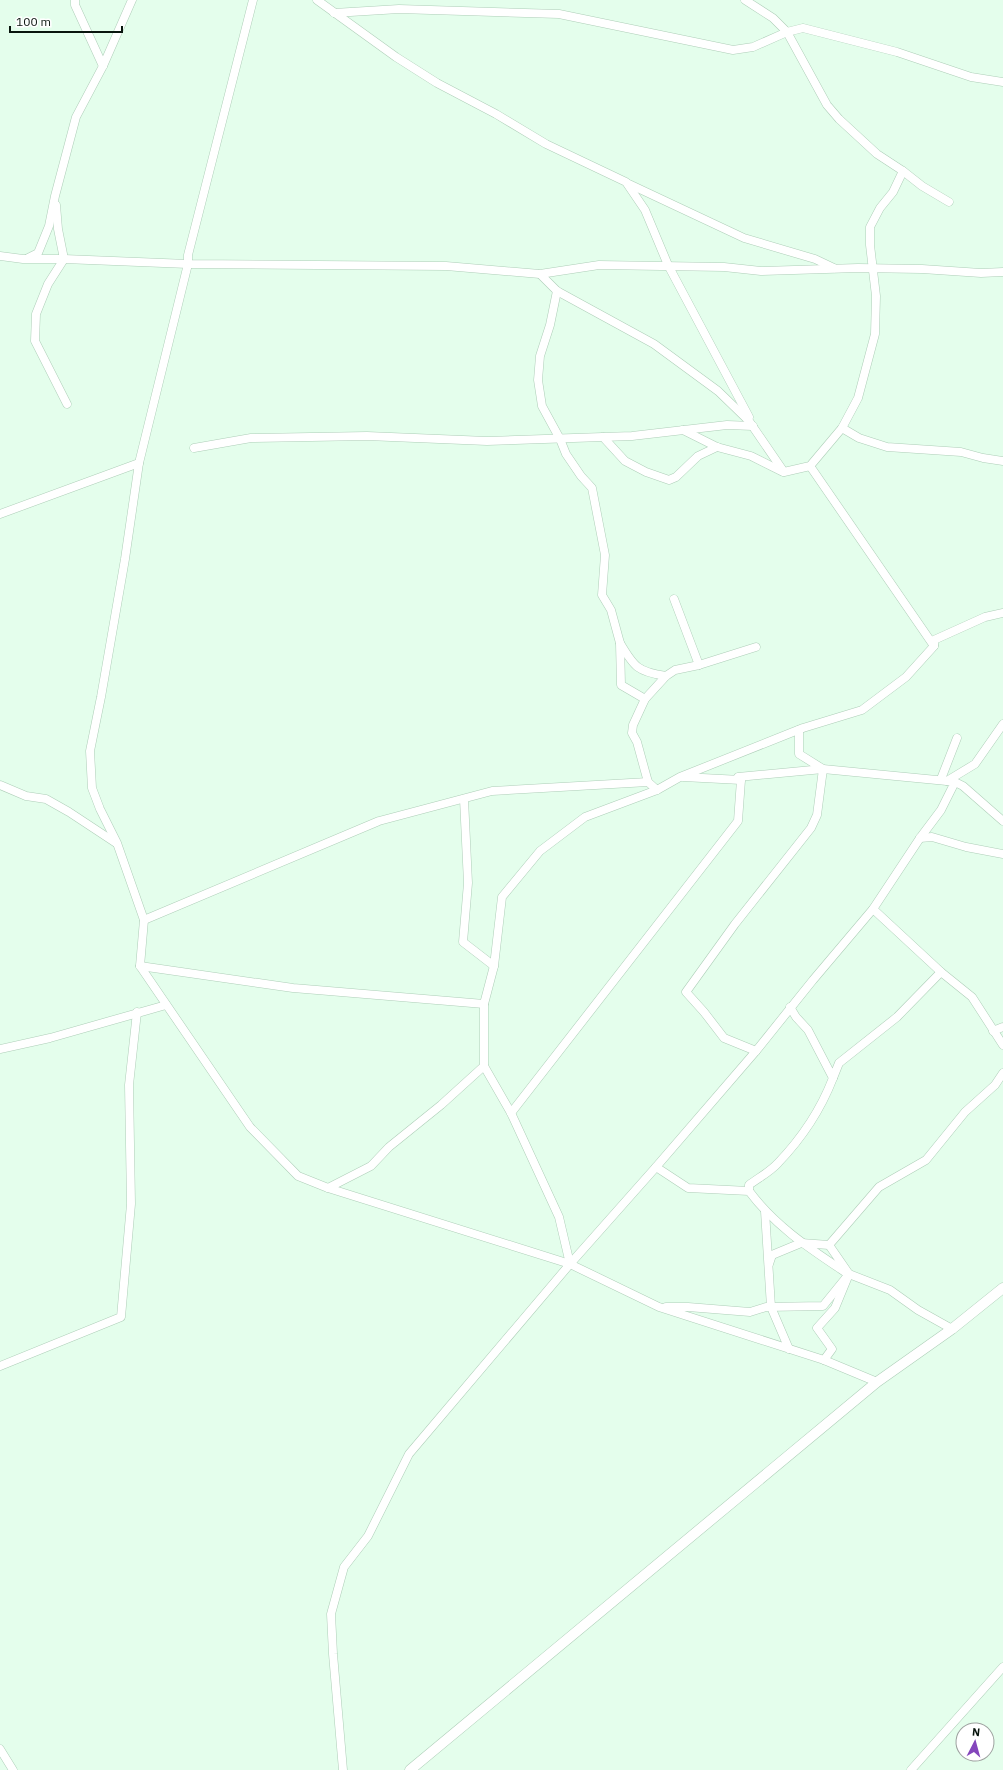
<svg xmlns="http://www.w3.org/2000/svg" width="1003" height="1770" font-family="'IBM Plex Sans',sans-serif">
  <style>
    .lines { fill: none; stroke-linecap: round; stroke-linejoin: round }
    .minor-casing { stroke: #aeceb8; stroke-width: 9 }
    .tertiary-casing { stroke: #aeceb8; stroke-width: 11 }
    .minor { stroke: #fff; stroke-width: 8 }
    .tertiary { stroke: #fff; stroke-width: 10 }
  </style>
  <rect width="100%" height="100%" fill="#e4feec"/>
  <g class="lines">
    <defs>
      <g id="minor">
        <polyline points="75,0 75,5 103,66"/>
        <polyline points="253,0 188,255 188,264 139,463 125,559 101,697 90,751 92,788 100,809 117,843 144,920 140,966 250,1127 298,1176 328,1188 570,1264 659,1307 824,1360 877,1382"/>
        <polyline points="317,0 396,57 437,83 496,114 546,144 626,182 645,210 668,265 749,417"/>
        <polyline points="334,13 399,9 559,14 733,50 753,47 787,32 803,28 897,52 971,77 1003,82"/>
        <polyline points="903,171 922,186 949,202"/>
        <polyline points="629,184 744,238 815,259 834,268"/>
        <polyline points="56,205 58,229 64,259 48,284 36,314 35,341 67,404"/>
        <polyline points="0,256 23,259 64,259 188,264 446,266 540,274 599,265 724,267 761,271 858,268 922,269 981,273 1003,272"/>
        <polyline points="28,258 38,253 49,226 55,196 76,117 103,66 132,0"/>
        <polyline points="540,274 557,291 654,344 718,391 749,421 784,472 810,466 842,428 858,398 875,334 876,296 870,245 870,227 880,208 893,192 903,171 877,154 839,119 827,105 787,32 773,18 745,0"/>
        <polyline points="557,291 550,325 540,356 538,380 542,406 560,439 566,454 581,476 592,488 605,555 602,595 611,610 620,643 621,685 645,699"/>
        <polyline points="842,428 859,438 887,447 961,452 983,458 1003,461"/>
        <polyline points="683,430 717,447 751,456 783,472"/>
        <polyline points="603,437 625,461 646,472 669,480 676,477 698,456 717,447"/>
        <polyline points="194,448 251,438 367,436 487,441 632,436 727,425 753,426"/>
        <polyline points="810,466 934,646"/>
        <polyline points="0,514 139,463"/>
        <polyline points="674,599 699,665"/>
        <path d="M 620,643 C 634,667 638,672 666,676"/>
        <polyline points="683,777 741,780 738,777 823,769 947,781"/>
        <polyline points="941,779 957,738"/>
        <polyline points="648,782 637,742 632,733 633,725 645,699 666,676 675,670 699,665 756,647"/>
        <polyline points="955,782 963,786 1003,821"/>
        <polyline points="0,785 26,796 46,799 69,812 116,843"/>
        <polyline points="464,799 468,883 463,942 494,966"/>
        <polyline points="920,838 932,837 966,847 1003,854"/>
        <polyline points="873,909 941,972 972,997 1003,1045"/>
        <polyline points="144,920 379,821 492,791 648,782 657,790"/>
        <polyline points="140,966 293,988 484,1004"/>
        <polyline points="790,1007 796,1017 808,1030 833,1078 839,1063 897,1017 941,972"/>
        <polyline points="993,1031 1003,1027"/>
        <polyline points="0,1049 50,1038 166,1005"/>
        <polyline points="756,1051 724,1038 704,1012 686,992 735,924 811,828 817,815 823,769 799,754 799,730"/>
        <polyline points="511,1113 738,821 741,780"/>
        <path d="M 656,1167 L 688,1188 L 749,1191 C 775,1226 809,1248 845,1272"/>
        <polyline points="328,1188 371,1166 389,1147 441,1105 484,1066"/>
        <path d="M 749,1191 L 749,1185 C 758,1178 770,1172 778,1163 C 801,1139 821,1109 833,1078"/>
        <polyline points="765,1211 771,1307 789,1349"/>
        <polyline points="570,1264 559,1217 511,1113 484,1066 484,1004 494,966 502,897 540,851 585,817 657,790 680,777 803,728 862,710 906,677 934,646 934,640 985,617 1003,613"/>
        <polyline points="769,1264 772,1255 801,1243 829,1245"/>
        <polyline points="666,1307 688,1307 750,1312 766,1307 823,1306 849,1274 890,1290 918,1310 952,1329"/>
        <polyline points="824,1360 832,1349 817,1328 835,1308 849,1274 829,1245 879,1187 926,1160 965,1112 995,1085 1003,1073"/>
        <polyline points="0,1366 121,1317 131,1204 129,1085 137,1012"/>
        <polyline points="0,1749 13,1770"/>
        <polyline points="343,1770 333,1654 331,1614 344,1567 368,1536 409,1454 570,1264 656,1167 756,1051 813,980 873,909 920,838 941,810 955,782 947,781 975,764 1003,724"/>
        <polyline points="911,1770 1003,1667"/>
      </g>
      <polyline id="tertiary" points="410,1770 877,1382 952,1329 1003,1288"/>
    </defs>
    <use href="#minor" class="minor-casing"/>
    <use href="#tertiary" class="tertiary-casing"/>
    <use href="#minor" class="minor"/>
    <use href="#tertiary" class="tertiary"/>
  </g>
  <g transform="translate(975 1742) rotate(6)"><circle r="19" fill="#ffffff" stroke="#9da19f"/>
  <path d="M0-3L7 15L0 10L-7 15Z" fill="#8446bc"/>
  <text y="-6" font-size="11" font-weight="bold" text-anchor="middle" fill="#09150e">N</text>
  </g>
  <path d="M10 26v6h112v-6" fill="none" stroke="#09150e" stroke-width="2"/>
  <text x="16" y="26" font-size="12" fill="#09150e" stroke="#ffffff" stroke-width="3" paint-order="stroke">100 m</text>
</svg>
